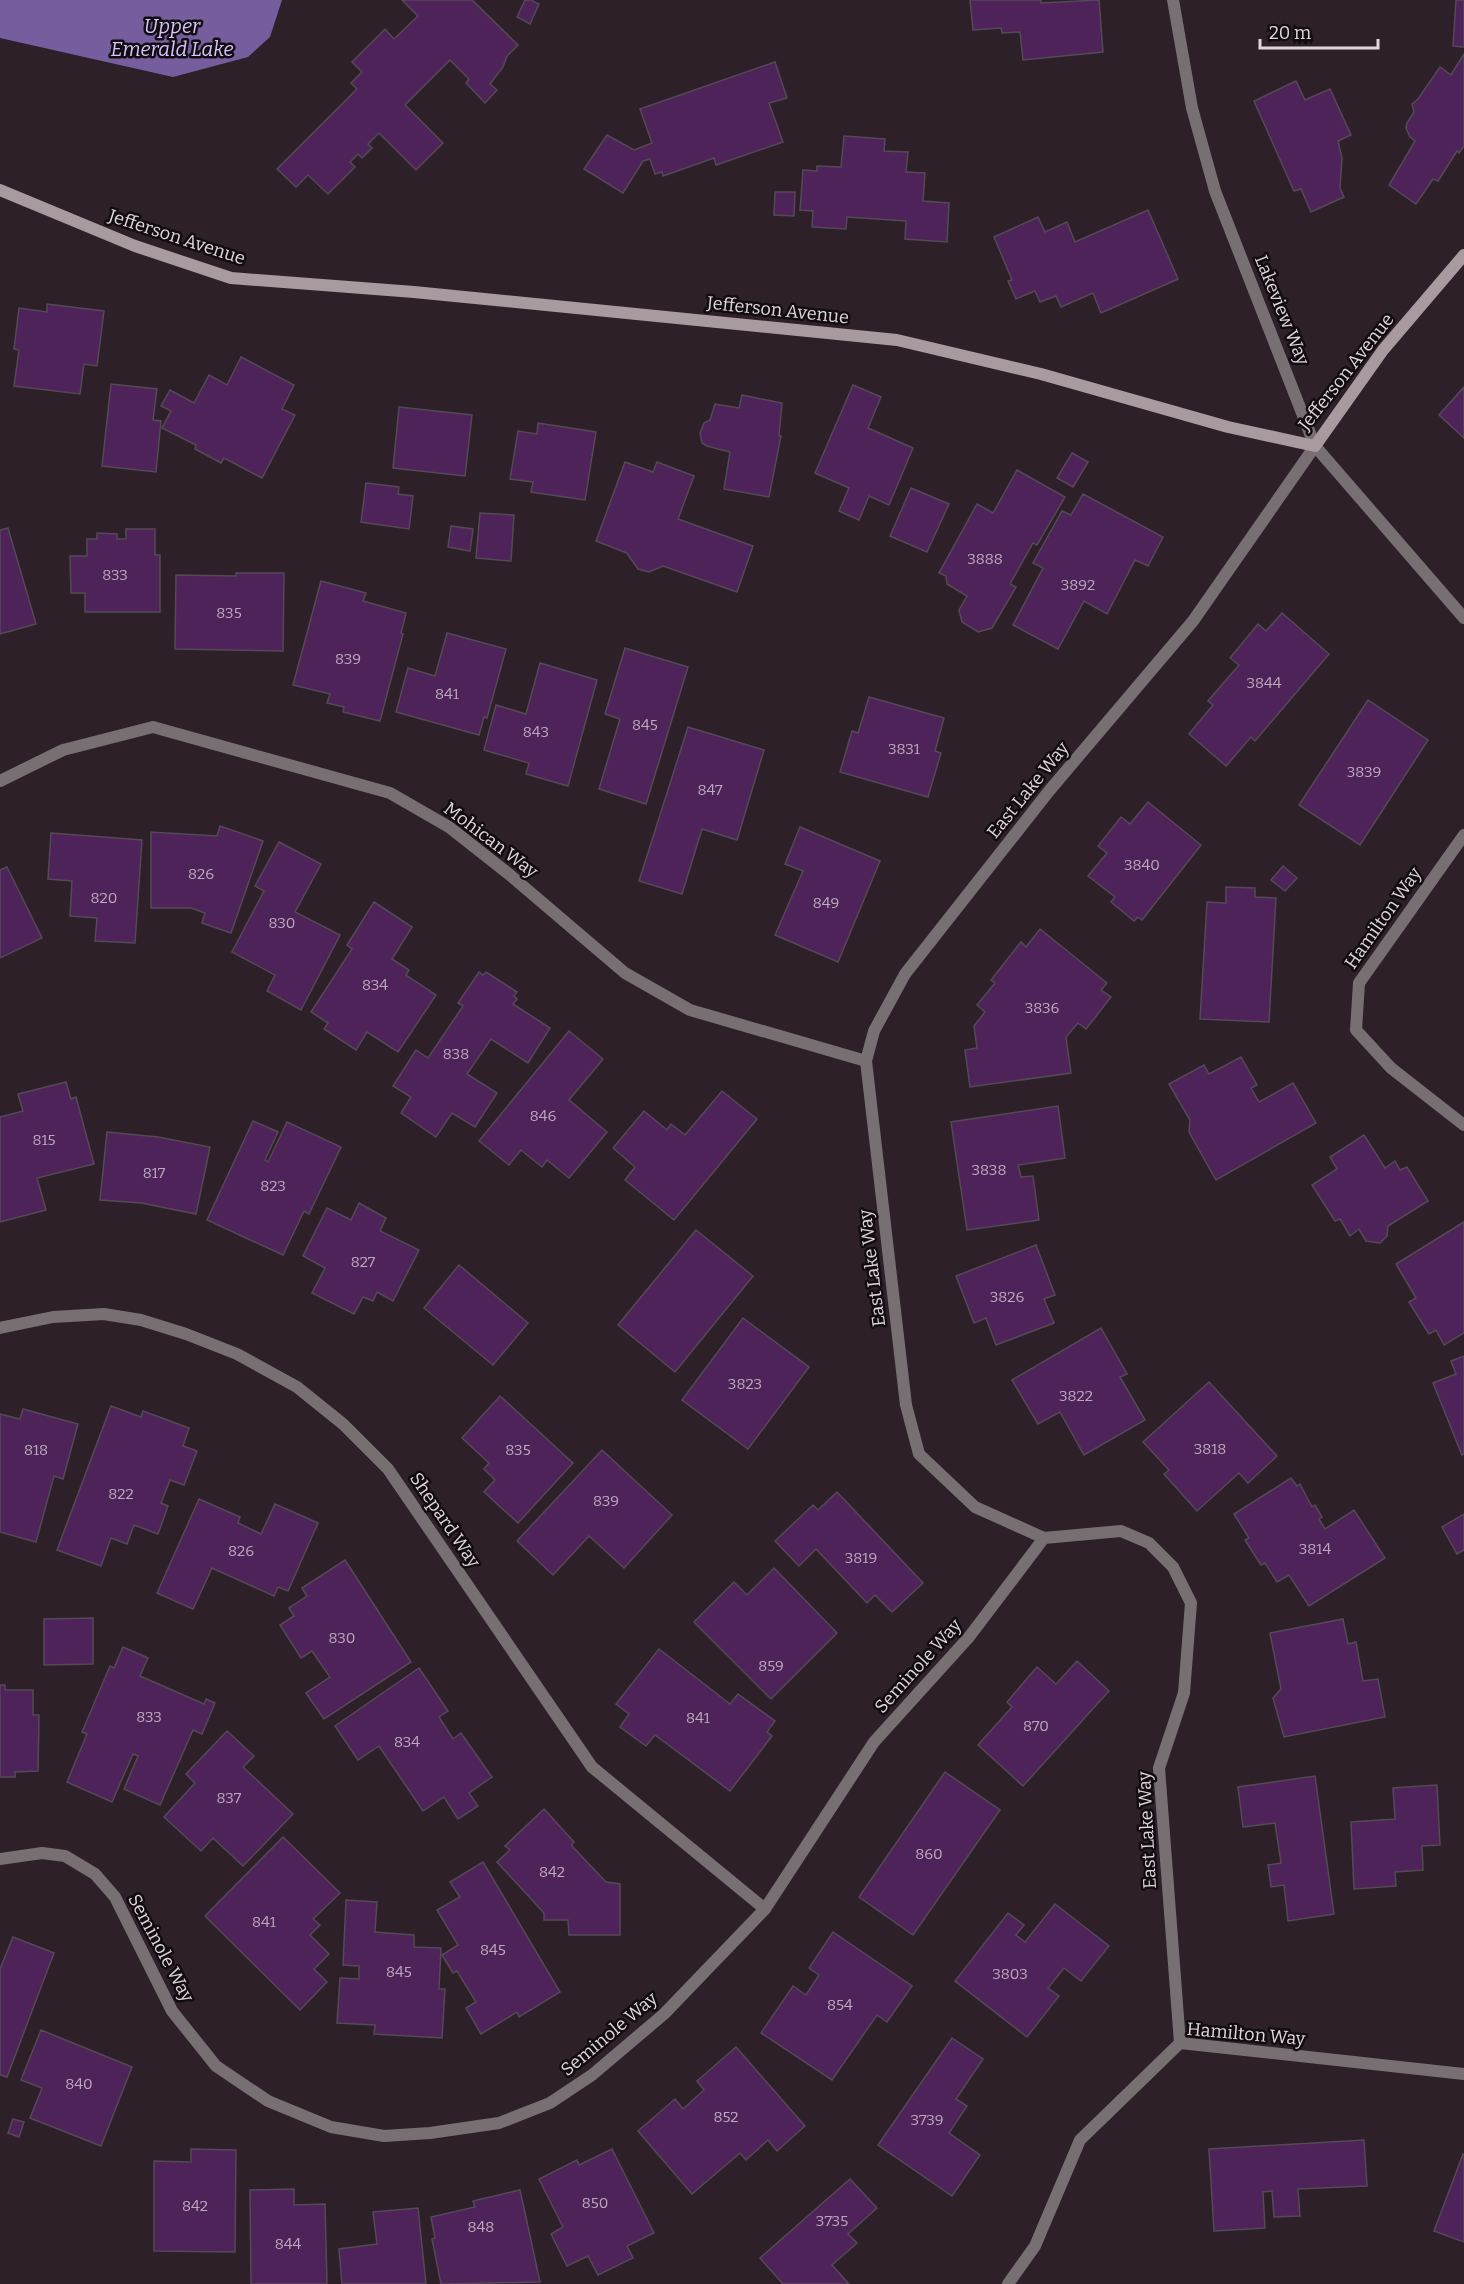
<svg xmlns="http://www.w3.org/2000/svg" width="1464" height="2284" font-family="Bitter,serif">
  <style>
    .water { fill: #755d9e }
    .building { fill: #4e2359; stroke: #544956; stroke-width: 1.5 }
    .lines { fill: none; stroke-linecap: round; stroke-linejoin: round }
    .street { stroke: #786f72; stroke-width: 12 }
    .secondary { stroke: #a89a9e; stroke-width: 12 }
    .labels { text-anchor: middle; stroke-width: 5; stroke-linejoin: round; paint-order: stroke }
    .number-label { font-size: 15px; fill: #bcaabc }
    .street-label { font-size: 18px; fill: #e0d7dd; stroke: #110c0f }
    .water-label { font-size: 20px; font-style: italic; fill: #d6c4fc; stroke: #110c0f }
  </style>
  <rect width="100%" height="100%" fill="#2d2029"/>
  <polygon class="water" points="0,0 282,0 270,37 248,57 173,77 0,38"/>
  <g class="building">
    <polygon points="402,0 472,0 518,45 507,56 503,67 490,84 497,90 485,103 466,83 469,79 450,60 405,105 443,143 416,170 379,133 368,144 372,148 362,158 358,154 350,162 355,167 328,194 308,175 296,187 277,169 357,89 351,83 362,72 352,62 385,29 394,39 418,16"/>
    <polygon points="525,0 531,0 539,4 530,24 517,17"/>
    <polygon points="970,0 1041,0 1041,3 1099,0 1103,52 1023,60 1020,32 1002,33 1001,28 973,30"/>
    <polygon points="1456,0 1464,0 1464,47 1453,46"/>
    <polygon points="1464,54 1464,146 1459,153 1457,151 1438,181 1433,179 1416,204 1389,185 1415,141 1410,137 1406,128 1407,123 1414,112 1412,104 1418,99 1440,67 1451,75"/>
    <polygon points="775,62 787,98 769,103 783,142 716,165 714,158 663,176 662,172 655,174 650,159 643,161 623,193 584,169 607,135 634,150 652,143 640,109"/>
    <polygon points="1296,81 1305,100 1330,89 1351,135 1338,141 1342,158 1340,188 1344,197 1311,212 1301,189 1294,191 1254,101"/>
    <polygon points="844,136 885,139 884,151 908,152 906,172 925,173 923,201 949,203 947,242 905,239 906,221 847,217 846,229 812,227 813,211 800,210 803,170 817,171 817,166 841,167"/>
    <polygon points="775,192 795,192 794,216 774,215"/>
    <polygon points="1148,210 1178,279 1101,313 1093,293 1061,307 1056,296 1040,302 1035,291 1016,299 1008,281 1012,280 994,237 1038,217 1045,232 1067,222 1075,242"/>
    <polygon points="47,304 104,311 97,366 84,364 80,394 14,386 19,350 14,349 19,308 47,312"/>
    <polygon points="241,357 294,385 282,409 295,415 262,478 224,458 221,463 195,449 196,445 162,428 171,411 161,406 170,390 194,403 209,375 227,385"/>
    <polygon points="111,384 157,389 153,420 161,421 156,472 102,466"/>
    <polygon points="853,385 881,397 868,428 913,448 889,505 869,496 859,520 839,511 849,488 815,473"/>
    <polygon points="1464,387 1464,438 1439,415"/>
    <polygon points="742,395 782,403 779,436 781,436 769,497 724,489 730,452 707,446 702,443 700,433 704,423 710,420 715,404 739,408"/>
    <polygon points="399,407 472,415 465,476 393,468"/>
    <polygon points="538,423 596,432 585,500 531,492 533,482 510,479 518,431 537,434"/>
    <polygon points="1072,453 1088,462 1073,487 1057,478"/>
    <polygon points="625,462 653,472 657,462 694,476 678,519 753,546 737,592 663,566 649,572 638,569 627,553 596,541"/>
    <polygon points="1017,470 1065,497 1037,545 1033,543 1010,584 1016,587 992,628 978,632 962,622 959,610 967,596 947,584 946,576 939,573 977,504 993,513"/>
    <polygon points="366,483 399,487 398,494 413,496 409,529 361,522"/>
    <polygon points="911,488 949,504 927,552 890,536"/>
    <polygon points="1083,494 1163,537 1148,566 1135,560 1107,614 1084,601 1058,649 1013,625 1043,568 1033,563 1062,511 1071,515"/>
    <polygon points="480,513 514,515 511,561 476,558"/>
    <polygon points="451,526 473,529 470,551 448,547"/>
    <polygon points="8,528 36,624 0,634 0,530"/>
    <polygon points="126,529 155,529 155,555 160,555 160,612 85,612 85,593 71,593 70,556 87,556 87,539 97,539 97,533 117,534 117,539 126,539"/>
    <polygon points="236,573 284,573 283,651 175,649 176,575 236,576"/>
    <polygon points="321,581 366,593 363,601 406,613 401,633 403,634 380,721 343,712 344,707 327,703 330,694 293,685"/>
    <polygon points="1282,613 1329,654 1255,741 1251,737 1226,766 1189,734 1213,705 1208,701 1239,665 1230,658 1258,624 1266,631"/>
    <polygon points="447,633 506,649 487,718 484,717 479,735 396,712 408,668 435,676"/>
    <polygon points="625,648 688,667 646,804 599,789 620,719 605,714"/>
    <polygon points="540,663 597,680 568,786 526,774 529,763 484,750 496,705 526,714"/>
    <polygon points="869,697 944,718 935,751 941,753 928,797 840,772 852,731 858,733"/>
    <polygon points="1368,700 1428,740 1360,845 1299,805"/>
    <polygon points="688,727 764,750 737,840 702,829 682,894 639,881"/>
    <polygon points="1148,802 1201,845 1142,920 1138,917 1134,921 1111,902 1115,897 1088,876 1107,853 1098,846 1121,817 1130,824"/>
    <polygon points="220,826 263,841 231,933 202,923 205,913 191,908 151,908 151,832 217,836"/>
    <polygon points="800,827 880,861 838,962 775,935 803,871 785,864"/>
    <polygon points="51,833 142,840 135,943 95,941 97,918 70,916 72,881 48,879"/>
    <polygon points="279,842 321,864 295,912 340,935 301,1010 267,991 275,975 232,952 264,891 255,886"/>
    <polygon points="1283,866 1297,878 1285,891 1271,880"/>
    <polygon points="7,867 42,938 0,958 0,870"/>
    <polygon points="1226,887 1255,888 1255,897 1276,898 1269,1022 1200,1019 1207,902 1226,903"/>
    <polygon points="374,902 412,927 392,959 409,970 406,975 436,995 398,1052 367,1032 356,1050 324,1029 328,1023 311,1012 352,949 347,945"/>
    <polygon points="1040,929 1107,983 1101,990 1111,997 1086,1029 1078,1023 1066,1037 1071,1073 970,1087 965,1050 977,1048 974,1026 985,1012 977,1005 995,983 991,980 1021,942 1026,947"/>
    <polygon points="479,972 483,975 486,972 517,992 514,996 517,999 513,1004 550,1028 528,1063 491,1039 467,1074 497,1093 475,1127 452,1113 436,1137 401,1113 411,1097 393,1086 416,1050 428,1058 463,1006 458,1003"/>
    <polygon points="569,1031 603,1059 569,1100 607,1132 569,1178 547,1160 542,1167 521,1150 509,1165 479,1141"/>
    <polygon points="1241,1057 1257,1085 1251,1088 1259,1102 1293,1083 1316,1123 1216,1180 1189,1132 1190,1120 1169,1084 1204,1065 1209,1074"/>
    <polygon points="66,1082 71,1099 76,1097 94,1164 37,1178 46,1210 0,1222 0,1117 23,1111 18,1094"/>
    <polygon points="722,1091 757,1119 674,1220 625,1180 635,1167 613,1148 644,1111 667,1130 671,1124 685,1135"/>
    <polygon points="1058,1106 1065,1158 1018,1165 1021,1177 1033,1176 1039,1220 967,1230 951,1122"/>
    <polygon points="253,1121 278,1132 265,1160 268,1162 287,1122 341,1147 309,1214 304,1211 283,1255 207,1220"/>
    <polygon points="107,1132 158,1137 210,1147 196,1214 141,1203 100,1200"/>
    <polygon points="1364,1135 1385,1168 1395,1161 1400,1170 1407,1167 1428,1201 1388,1226 1387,1236 1380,1243 1366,1241 1359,1229 1350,1236 1340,1219 1335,1221 1312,1185 1337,1169 1330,1157"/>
    <polygon points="359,1203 386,1218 380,1231 419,1250 393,1301 377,1292 373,1301 363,1297 354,1314 312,1293 325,1268 303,1256 327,1208 351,1220"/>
    <polygon points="1464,1222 1464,1333 1444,1345 1436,1330 1429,1334 1409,1302 1416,1298 1396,1264"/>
    <polygon points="696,1230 753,1276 675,1372 618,1325"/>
    <polygon points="1036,1245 1055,1295 1044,1299 1054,1323 996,1345 986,1318 974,1323 956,1276"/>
    <polygon points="459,1265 528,1323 493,1365 424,1308"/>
    <polygon points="743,1318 809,1367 748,1449 682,1400"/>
    <polygon points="1101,1328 1127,1374 1120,1377 1145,1420 1084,1455 1060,1412 1038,1424 1012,1380"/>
    <polygon points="1464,1356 1464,1454 1462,1455 1433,1383 1456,1374 1451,1361"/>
    <polygon points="1209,1382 1277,1456 1248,1483 1239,1473 1197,1511 1164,1474 1169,1470 1143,1442"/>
    <polygon points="500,1396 573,1463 518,1523 484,1492 495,1480 484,1469 489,1463 462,1438"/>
    <polygon points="111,1406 141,1417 143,1411 189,1428 183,1446 197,1451 184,1485 170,1480 161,1503 168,1506 158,1534 134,1525 127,1544 111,1538 101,1566 57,1550"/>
    <polygon points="23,1409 78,1424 63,1479 54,1476 36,1542 0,1532 0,1414 20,1419"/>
    <polygon points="602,1450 672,1515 624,1568 589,1536 553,1575 517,1541"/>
    <polygon points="1291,1478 1297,1486 1300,1484 1312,1507 1315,1505 1322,1517 1319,1519 1325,1529 1354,1510 1385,1558 1309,1606 1289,1575 1277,1582 1265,1563 1261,1565 1245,1540 1249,1538 1234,1514"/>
    <polygon points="837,1492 923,1583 892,1612 875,1595 867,1603 816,1549 799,1566 775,1541 813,1505 818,1510"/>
    <polygon points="199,1499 240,1517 238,1523 261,1534 275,1504 318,1523 288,1591 278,1587 274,1596 212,1568 193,1609 157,1593"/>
    <polygon points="1464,1514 1464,1550 1457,1554 1442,1527"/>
    <polygon points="345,1560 411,1662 324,1719 306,1693 330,1677 312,1651 301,1658 280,1625 294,1616 289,1608 307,1596 302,1588"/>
    <polygon points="774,1568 837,1633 771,1699 694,1622 734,1582 747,1595"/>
    <polygon points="93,1618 93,1664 44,1665 44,1619"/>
    <polygon points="1343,1619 1348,1644 1356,1642 1363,1681 1378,1679 1385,1717 1284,1737 1273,1698 1281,1689 1270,1633"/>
    <polygon points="123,1647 148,1658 140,1676 204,1704 206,1699 215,1703 202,1734 193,1730 160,1805 124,1789 138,1756 133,1754 112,1802 67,1782 87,1734 82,1732 110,1666 114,1668"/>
    <polygon points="659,1649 730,1704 738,1694 775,1721 767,1732 772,1736 730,1791 655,1735 646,1746 620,1727 629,1714 616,1704"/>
    <polygon points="1077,1661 1109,1691 1023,1786 978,1745 1012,1707 1007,1702 1037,1667 1056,1684"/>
    <polygon points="419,1668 448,1711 439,1717 453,1739 461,1733 492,1777 469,1793 478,1806 458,1819 444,1797 423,1811 379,1746 358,1760 335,1726"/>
    <polygon points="0,1685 5,1685 5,1690 33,1690 33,1715 39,1715 38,1771 15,1772 15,1777 0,1777"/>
    <polygon points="227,1731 254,1756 243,1767 293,1814 243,1866 213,1838 201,1851 164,1817 195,1783 186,1774"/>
    <polygon points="945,1772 1000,1810 913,1935 859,1897"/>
    <polygon points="1315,1776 1334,1914 1288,1921 1284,1885 1271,1887 1268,1865 1281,1863 1275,1823 1243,1827 1238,1787"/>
    <polygon points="1437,1785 1440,1845 1422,1846 1423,1870 1395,1872 1396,1886 1354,1889 1351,1822 1395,1819 1393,1788"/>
    <polygon points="544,1809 574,1842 571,1845 606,1882 620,1884 620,1935 569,1935 568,1920 544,1920 544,1913 497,1862 510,1850 505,1846"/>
    <polygon points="283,1837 340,1893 313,1919 320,1925 310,1935 329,1954 314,1969 327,1982 300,2010 205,1916"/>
    <polygon points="483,1862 560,1992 519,2017 517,2012 481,2034 466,2008 476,2002 457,1971 453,1973 442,1955 458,1945 437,1910 460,1897 450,1882"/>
    <polygon points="346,1900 377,1902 375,1932 414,1935 414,1947 441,1948 439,1989 445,1989 442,2038 374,2034 375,2025 337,2023 340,1978 359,1979 359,1966 343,1965"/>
    <polygon points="1055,1904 1109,1946 1081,1981 1064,1968 1048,1988 1059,1996 1027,2037 955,1981 1008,1913 1024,1925 1016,1935 1025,1942"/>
    <polygon points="833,1932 912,1986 887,2022 877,2015 832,2080 761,2033 793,1986 806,1995 819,1975 809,1968"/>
    <polygon points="13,1937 54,1953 7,2077 0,2075 0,1969"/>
    <polygon points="41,2030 132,2067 101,2146 30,2118 42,2088 21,2080"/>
    <polygon points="952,2038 983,2059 956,2099 967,2106 949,2133 980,2155 952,2196 878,2145"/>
    <polygon points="736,2047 805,2126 777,2151 768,2140 746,2160 740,2153 692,2194 638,2131 675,2099 683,2109 704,2090 697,2081"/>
    <polygon points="13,2119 24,2122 19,2137 8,2133"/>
    <polygon points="1364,2140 1367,2186 1298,2189 1300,2216 1274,2217 1272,2191 1263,2192 1265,2228 1214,2231 1209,2149"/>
    <polygon points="191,2149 236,2150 235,2252 154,2251 154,2161 191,2162"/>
    <polygon points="612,2149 654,2233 627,2246 633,2258 598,2275 588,2256 567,2266 551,2234 563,2227 539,2179 577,2160 579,2165"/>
    <polygon points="1463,2154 1464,2154 1464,2242 1434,2231"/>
    <polygon points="850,2179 877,2208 848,2234 857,2243 832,2265 849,2284 783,2284 760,2258"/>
    <polygon points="294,2189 294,2205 325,2204 327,2284 251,2284 250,2190"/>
    <polygon points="520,2190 540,2282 441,2284 432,2239 435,2238 431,2217 475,2207 473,2201"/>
    <polygon points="418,2208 426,2284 342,2284 339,2249 377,2244 373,2212"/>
  </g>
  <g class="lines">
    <g class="street">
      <polyline points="1173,0 1192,108 1215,191 1315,446 1464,618"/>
      <polyline points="0,781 63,750 153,727 390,793 449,827 510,875 625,973 690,1010 866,1061"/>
      <polyline points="1464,835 1359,983 1356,1030 1391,1068 1464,1125"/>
      <polyline points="0,1328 53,1317 104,1314 141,1320 186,1334 237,1354 297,1387 343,1424 388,1469 592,1767 765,1909"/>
      <polyline points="0,1859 42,1853 65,1856 95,1874 115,1897 172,2011 216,2066 268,2101 331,2127 384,2136 430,2133 499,2123 550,2103 592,2075 664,2014 765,1909 874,1742 969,1637 1044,1538"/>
      <polyline points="1180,2043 1159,1768 1184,1693 1191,1603 1173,1567 1149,1543 1121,1531 1044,1538 975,1507 919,1454 906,1405 866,1061 874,1031 905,974 1049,791 1193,621 1315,446"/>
      <polyline points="1008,2284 1035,2246 1080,2140 1180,2043 1464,2074"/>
    </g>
    <polyline class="secondary" points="0,190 135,246 231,278 414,292 897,340 1041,374 1228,427 1315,446 1383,350 1464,255"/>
  </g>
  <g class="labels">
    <g class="number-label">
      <text x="985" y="564">3888</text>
      <text x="115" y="580">833</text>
      <text x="1078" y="590">3892</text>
      <text x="229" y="618">835</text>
      <text x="348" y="664">839</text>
      <text x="1264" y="688">3844</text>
      <text x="447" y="699">841</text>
      <text x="645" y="730">845</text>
      <text x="536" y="737">843</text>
      <text x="904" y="754">3831</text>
      <text x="1364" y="777">3839</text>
      <text x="710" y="795">847</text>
      <text x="1142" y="870">3840</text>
      <text x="201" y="879">826</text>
      <text x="104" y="903">820</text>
      <text x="826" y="908">849</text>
      <text x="282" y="928">830</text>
      <text x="375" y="990">834</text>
      <text x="1042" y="1013">3836</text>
      <text x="456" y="1059">838</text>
      <text x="543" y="1121">846</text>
      <text x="44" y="1145">815</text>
      <text x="989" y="1175">3838</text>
      <text x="154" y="1178">817</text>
      <text x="273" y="1191">823</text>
      <text x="363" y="1267">827</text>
      <text x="1007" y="1302">3826</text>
      <text x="745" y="1389">3823</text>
      <text x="1076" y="1401">3822</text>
      <text x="1210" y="1454">3818</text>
      <text x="36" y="1455">818</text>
      <text x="518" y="1455">835</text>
      <text x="121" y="1499">822</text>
      <text x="606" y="1506">839</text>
      <text x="1315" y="1554">3814</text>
      <text x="241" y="1556">826</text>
      <text x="861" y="1563">3819</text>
      <text x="342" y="1643">830</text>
      <text x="771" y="1671">859</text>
      <text x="149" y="1722">833</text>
      <text x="698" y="1723">841</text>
      <text x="1036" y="1731">870</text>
      <text x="407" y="1747">834</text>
      <text x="229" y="1803">837</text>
      <text x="929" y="1859">860</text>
      <text x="552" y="1877">842</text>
      <text x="264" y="1927">841</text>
      <text x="493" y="1955">845</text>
      <text x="399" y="1977">845</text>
      <text x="1010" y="1979">3803</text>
      <text x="840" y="2010">854</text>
      <text x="79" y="2089">840</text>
      <text x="726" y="2122">852</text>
      <text x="927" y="2125">3739</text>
      <text x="595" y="2208">850</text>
      <text x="195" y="2211">842</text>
      <text x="832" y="2226">3735</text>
      <text x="481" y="2232">848</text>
      <text x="288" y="2249">844</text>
    </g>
    <g class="street-label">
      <text transform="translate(177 237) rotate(18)" y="6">Jefferson Avenue</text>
      <text transform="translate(778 310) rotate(6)" y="6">Jefferson Avenue</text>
      <text transform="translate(1282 310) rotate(68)" y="6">Lakeview Way</text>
      <text transform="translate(1346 372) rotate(-52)" y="6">Jefferson Avenue</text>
      <text transform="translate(1028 790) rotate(-51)" y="6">East Lake Way</text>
      <text transform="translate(491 840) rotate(37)" y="6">Mohican Way</text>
      <text transform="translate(1383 918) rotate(-55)" y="6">Hamilton Way</text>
      <text transform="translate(872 1268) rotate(-97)" y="6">East Lake Way</text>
      <text transform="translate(445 1520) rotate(56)" y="6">Shepard Way</text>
      <text transform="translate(918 1666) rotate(-48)" y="6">Seminole Way</text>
      <text transform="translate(1147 1830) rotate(-93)" y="6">East Lake Way</text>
      <text transform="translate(161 1948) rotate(62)" y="6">Seminole Way</text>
      <text transform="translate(609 2034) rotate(-40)" y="6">Seminole Way</text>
      <text transform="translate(1246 2034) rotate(5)" y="6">Hamilton Way</text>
    </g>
    <g class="water-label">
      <text x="172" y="33">Upper<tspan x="172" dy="23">Emerald Lake</tspan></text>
    </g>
  </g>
  <path d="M1260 39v9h118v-9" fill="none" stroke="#e0d7dd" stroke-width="3"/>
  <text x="1269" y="39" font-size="18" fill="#e0d7dd" stroke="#110c0f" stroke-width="4.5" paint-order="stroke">20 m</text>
</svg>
